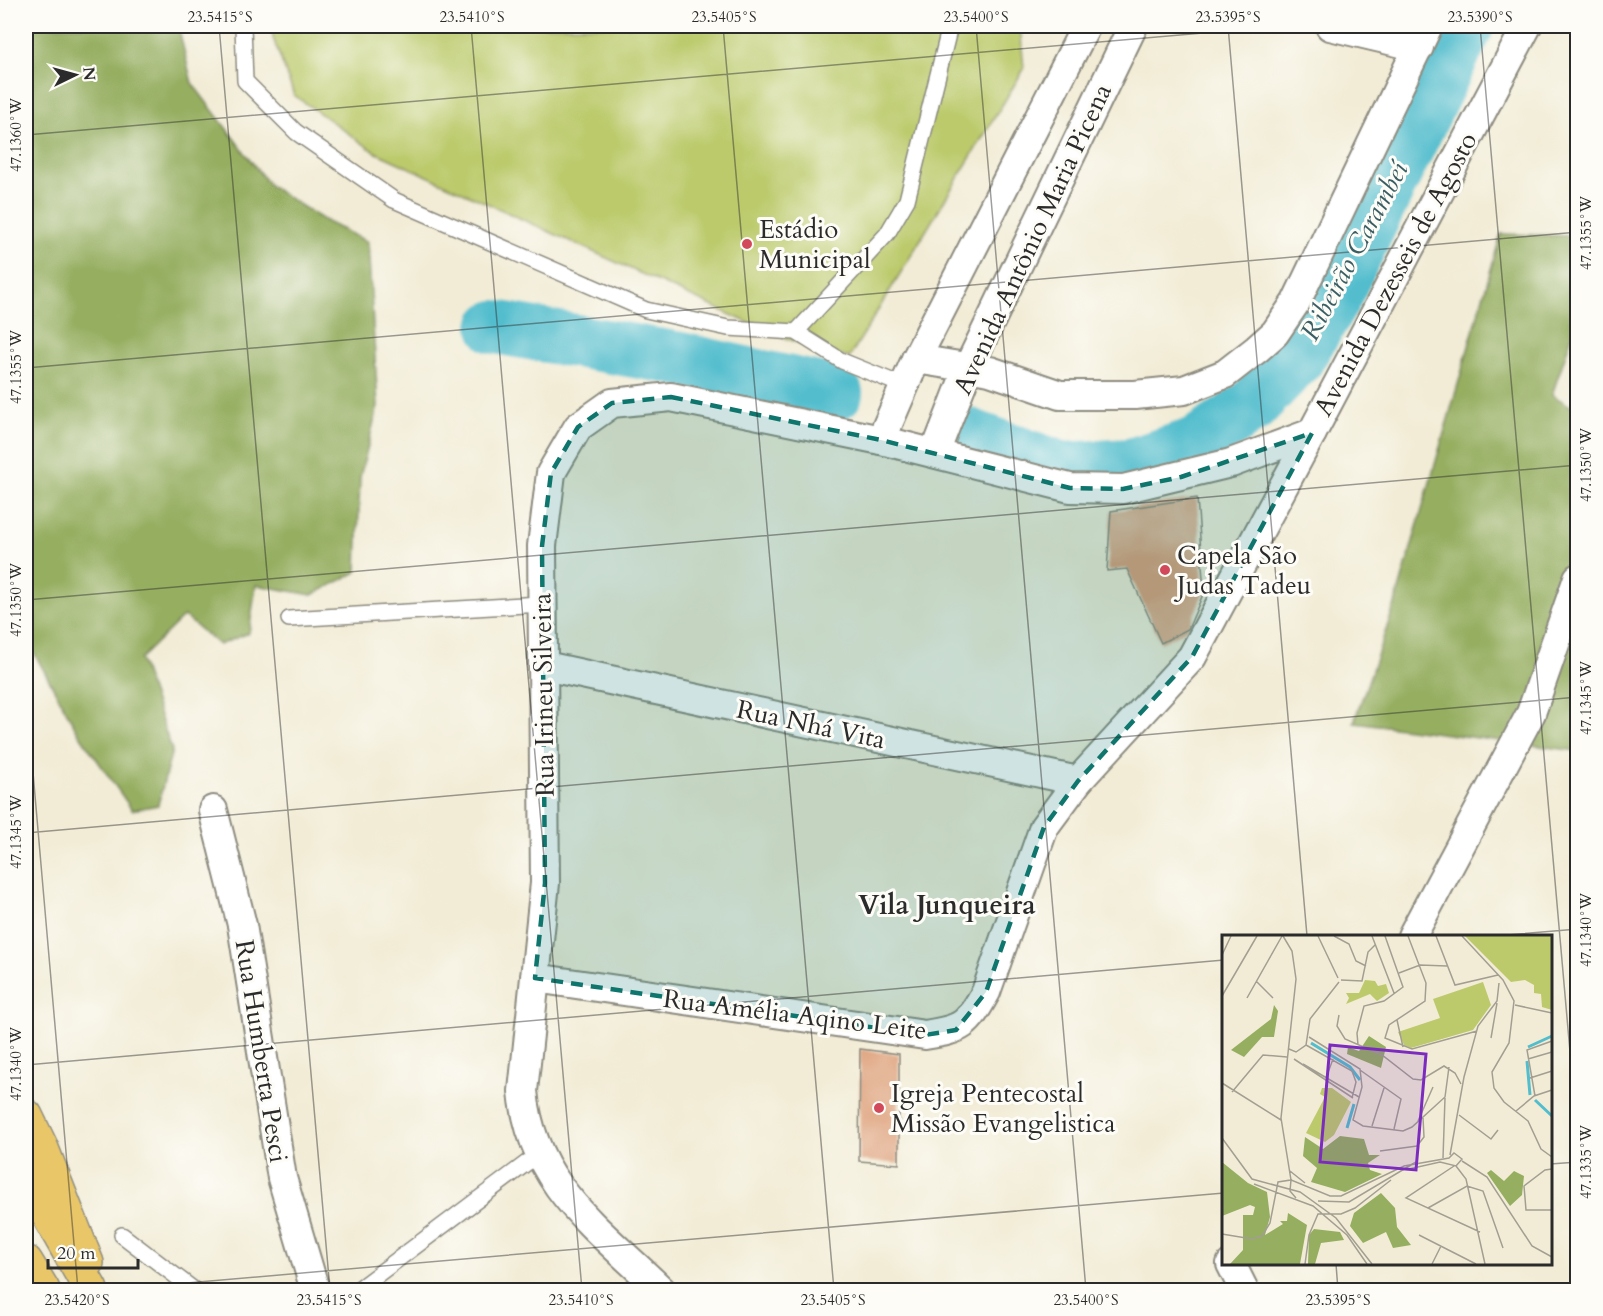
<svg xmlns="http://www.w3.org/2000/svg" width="1603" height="1316" font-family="Cardo,serif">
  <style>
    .green { fill: #bcca6c; stroke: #747a4c; stroke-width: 1.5 }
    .forest { fill: #95ae60; stroke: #606c46; stroke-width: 1.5 }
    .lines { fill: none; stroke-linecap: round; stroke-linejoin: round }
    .river { stroke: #52bdcd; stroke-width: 54 }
    .building { fill: #dea07a }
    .service-casing { stroke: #8e8c80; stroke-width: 18 }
    .minor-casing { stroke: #8e8c80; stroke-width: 32 }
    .primary-casing { stroke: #8e8c80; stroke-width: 36 }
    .trunk-casing { stroke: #8e8c80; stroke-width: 36 }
    .service { stroke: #fff; stroke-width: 15 }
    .minor { stroke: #fff; stroke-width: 28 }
    .primary { stroke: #e9c769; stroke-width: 33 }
    .trunk { stroke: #e9c769; stroke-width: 33 }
    .marked { fill: #0f766e; fill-opacity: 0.2; stroke: #0f766e; stroke-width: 4.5; stroke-dasharray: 12 8; stroke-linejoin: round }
    .ticks { fill: none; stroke: #2b2b2b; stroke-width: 1.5; stroke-opacity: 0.45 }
    .poi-dot { fill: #d1495b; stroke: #fdfcf7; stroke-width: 2 }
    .labels { text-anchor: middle; stroke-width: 6; stroke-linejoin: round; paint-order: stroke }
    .poi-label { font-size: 26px; fill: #2b2b2b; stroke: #fdfcf7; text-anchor: start }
    .street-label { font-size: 26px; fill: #2b2b2b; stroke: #fdfcf7 }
    .water-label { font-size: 27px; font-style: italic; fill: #395e64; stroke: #fdfcf7 }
    .neighbourhood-label { font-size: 27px; font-weight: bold; fill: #2b2b2b; stroke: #fdfcf7 }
    .inset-river { fill: none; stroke: #52bdcd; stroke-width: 3 }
    .inset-road { fill: none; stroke: #a29f92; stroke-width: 1.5 }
    .view { fill: #7b2cbf; fill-opacity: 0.15; stroke: #7b2cbf; stroke-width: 3 }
    .inset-edge { fill: none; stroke: #2b2b2b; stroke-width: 3 }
    .neatline { fill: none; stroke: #2b2b2b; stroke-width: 2 }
    .ticks-label { font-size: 15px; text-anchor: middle; fill: #2b2b2b }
  </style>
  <rect width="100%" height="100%" fill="#fdfcf7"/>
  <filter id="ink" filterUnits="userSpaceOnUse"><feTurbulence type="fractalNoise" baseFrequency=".0167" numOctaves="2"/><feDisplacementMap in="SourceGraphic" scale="12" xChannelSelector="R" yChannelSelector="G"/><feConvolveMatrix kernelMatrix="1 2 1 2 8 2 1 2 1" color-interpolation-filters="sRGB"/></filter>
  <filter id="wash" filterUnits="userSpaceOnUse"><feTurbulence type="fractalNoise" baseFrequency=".008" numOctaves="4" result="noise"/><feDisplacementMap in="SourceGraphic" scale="24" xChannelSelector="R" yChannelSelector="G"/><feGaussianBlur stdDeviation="1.35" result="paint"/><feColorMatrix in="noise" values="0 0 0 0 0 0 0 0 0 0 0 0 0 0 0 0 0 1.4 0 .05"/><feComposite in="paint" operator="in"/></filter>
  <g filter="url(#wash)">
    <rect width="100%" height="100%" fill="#f2ecd6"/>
    <polygon class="green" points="272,26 1020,26 1024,69 849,358 775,335 375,152 294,95 273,38"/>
    <g class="forest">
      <polygon points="26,26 178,26 192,83 270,186 327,222 368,242 378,406 360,477 357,572 312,595 256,585 249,633 219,645 184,616 140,659 172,750 158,805 132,810 79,734 33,651 26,654"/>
      <polygon points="1501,234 1577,236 1577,321 1552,395 1577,410 1577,751 1354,722 1395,604"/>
    </g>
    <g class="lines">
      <g class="river">
        <polyline points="495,327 675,358 836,393"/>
        <polyline points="955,430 1063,469 1131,465 1196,444 1251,407 1298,358 1333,300 1467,26"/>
      </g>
    </g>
    <g id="blocks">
      <g class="building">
        <polygon points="1197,498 1204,592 1188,629 1161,643 1127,569 1107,571 1111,511"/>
        <polygon points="860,1049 899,1054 899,1164 859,1161"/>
      </g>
    </g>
  </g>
  <g filter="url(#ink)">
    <use href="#blocks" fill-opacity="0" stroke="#8e8c80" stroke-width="1.5"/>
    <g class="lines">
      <defs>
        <g id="service">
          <polyline points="243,26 245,81 296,132 394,200 646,310 728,328 796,332 842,361 904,386"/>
          <polyline points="796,332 887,234 907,200 950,26"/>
          <polyline points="289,619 541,604"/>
          <polyline points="122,1235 194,1290"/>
          <polyline points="357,1290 540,1153"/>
        </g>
        <g id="minor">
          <polyline points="1330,26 1419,47"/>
          <polyline points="916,359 990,371 1060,395 1135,395 1184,390 1225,374 1257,349 1275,333 1296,302 1428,26"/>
          <polyline points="881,440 916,359 1086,26"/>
          <polyline points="935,453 968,368 1133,26"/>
          <polyline points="545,666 1078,781"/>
          <polyline points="213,810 242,925 282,1178 315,1290"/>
          <polyline points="1412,936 1531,713 1578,578"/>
          <path d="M 535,978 L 925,1035 C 963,1029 967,1026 986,992 L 1044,827 L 1078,781 L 1192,657 L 1312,433"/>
          <polyline points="1231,1264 1244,1290"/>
          <path d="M 661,1290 C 599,1229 532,1186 523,1091 L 545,883 L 542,546 L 551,473 L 578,427 L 612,403 L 671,397 L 881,440 L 1070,488 L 1123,489 L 1231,463 L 1312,433 L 1527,26"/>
        </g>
        <g id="primary">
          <polyline points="26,1116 42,1149 87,1263"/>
          <polyline points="26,1262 43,1290"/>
        </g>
        <polyline id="trunk" points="26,1176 91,1290"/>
      </defs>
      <use href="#service" class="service-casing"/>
      <use href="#minor" class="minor-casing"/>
      <use href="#primary" class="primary-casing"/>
      <use href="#trunk" class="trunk-casing"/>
      <use href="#service" class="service"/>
      <use href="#minor" class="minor"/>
      <use href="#primary" class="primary"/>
      <use href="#trunk" class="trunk"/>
    </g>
  </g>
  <path class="marked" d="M 671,397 L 881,440 L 1070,488 L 1123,489 L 1181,477 L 1312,433 L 1192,657 L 1078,781 L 1044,827 L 986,992 L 956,1030 L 925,1035 L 535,978 L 545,883 L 542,546 L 551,473 L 578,427 L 612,403 Z"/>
  <path class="ticks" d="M 219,26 L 330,1290M 471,26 L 582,1290M 723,26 L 834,1290M 976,26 L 1086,1290M 1228,26 L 1307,936M 1480,26 L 1578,1143M 26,135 L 1283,26M 26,368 L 1578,232M 26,600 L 1578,465M 26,692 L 78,1290M 26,833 L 1578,697M 1496,936 L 1578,929M 26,1065 L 1224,960M 1550,1164 L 1578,1162M 1336,1264 L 1338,1290M 106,1290 L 1224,1193"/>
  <g class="poi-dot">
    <circle cx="747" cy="244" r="6"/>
    <circle cx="1165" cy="570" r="6"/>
    <circle cx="879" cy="1108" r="6"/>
  </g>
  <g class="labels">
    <g class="poi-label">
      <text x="759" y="238">Estádio<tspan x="759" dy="30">Municipal</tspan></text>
      <text x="1177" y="564">Capela São<tspan x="1177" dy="30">Judas Tadeu</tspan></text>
      <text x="891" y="1102">Igreja Pentecostal<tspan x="891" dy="30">Missão Evangelistica</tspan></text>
    </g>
    <g class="street-label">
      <text transform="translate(1032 239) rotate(-65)" y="9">Avenida Antônio Maria Picena</text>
      <text transform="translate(1395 274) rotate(-62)" y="9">Avenida Dezesseis de Agosto</text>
      <text transform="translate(543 695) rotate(-91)" y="9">Rua Irineu Silveira</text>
      <text transform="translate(811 724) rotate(12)" y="9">Rua Nhá Vita</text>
      <text transform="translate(795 1014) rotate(7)" y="9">Rua Amélia Aqino Leite</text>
      <text transform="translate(262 1051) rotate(81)" y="9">Rua Humberta Pesci</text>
    </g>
    <g class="water-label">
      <text transform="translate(1354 251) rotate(-62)" y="9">Ribeirão Carambeí</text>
    </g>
    <g class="neighbourhood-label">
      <text x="947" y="914">Vila Junqueira</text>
    </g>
  </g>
  <g transform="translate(1222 935)">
    <rect width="330" height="330" fill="#f2ecd6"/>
    <path d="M 243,1 L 330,1 L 330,75 L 320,72 L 319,59 L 312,58 L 312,50 L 303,45 L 289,47 ZM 143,45 L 153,46 L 156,51 L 164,49 L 167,58 L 155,66 L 148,59 L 124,69 L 127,63 L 124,58 L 137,58 ZM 261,47 L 269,70 L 251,95 L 189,113 L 182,110 L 176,97 L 218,83 L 211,64 ZM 100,153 L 110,153 L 129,167 L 112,200 L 103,207 L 84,198 L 103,162 L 98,159 Z" fill="#bcca6c"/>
    <path d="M 52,70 L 56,76 L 52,102 L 40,102 L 22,122 L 9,115 L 49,84 ZM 147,101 L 164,112 L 159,133 L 125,119 L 126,112 L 137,116 ZM 118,201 L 142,204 L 147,220 L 158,220 L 146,228 L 148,235 L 160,239 L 123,257 L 89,247 L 95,233 L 81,221 L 83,202 L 101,214 ZM 0,227 L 26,248 L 45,257 L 48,282 L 43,300 L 61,289 L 58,286 L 65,286 L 66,278 L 85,290 L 78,329 L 8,329 L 21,315 L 21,280 L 31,280 L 33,272 L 28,270 L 0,281 ZM 269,235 L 282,246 L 292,236 L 302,241 L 300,260 L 288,271 L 265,238 ZM 159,258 L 173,273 L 175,292 L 189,310 L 171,313 L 164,297 L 141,308 L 128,291 L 132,278 ZM 92,294 L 118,297 L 122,305 L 99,308 L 93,329 L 86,329 L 87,300 Z" fill="#95ae60"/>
    <path class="inset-river" d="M 89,108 L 128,132 L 138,145M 306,112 L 330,101M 305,126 L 308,160M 313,165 L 330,181M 125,193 L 132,169"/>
    <path class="inset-road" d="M 61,1 L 70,16 L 74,44 L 59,183 L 69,245 L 108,261 L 119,261 L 182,231 L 227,223 L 232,218 L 240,224 L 234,231 L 218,227 L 187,234M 96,1 L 116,43M 112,1 L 127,9 L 134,26 L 144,31M 150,1 L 172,58M 186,1 L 204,48 L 203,66 L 167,90 L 163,103 L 190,114 L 255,96M 214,1 L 233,50 L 276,40M 240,1 L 281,45 L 292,66 L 287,108 L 270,137 L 272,153 L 282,167 L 306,186 L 319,214 L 330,222M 0,20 L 9,1M 177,38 L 198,30 L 225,31M 119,45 L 140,46 L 146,17 L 153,10M 34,46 L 51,63M 0,61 L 35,1M 25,63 L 60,1M 293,70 L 330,78M 117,80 L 115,91 L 123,104 L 160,120 L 191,144 L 199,145 L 222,131 L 233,138 L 239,149M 175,85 L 181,112M 87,102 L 138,134 L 140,152 L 131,185 L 141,191 L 181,196 L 190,192 L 223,162 L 227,132M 269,103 L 275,68M 84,110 L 130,136 L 134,147 L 130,163M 136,110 L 135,98 L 142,71 L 162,66 L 181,52 L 163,1M 67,114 L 74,117 L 84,110 L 88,84 L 117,47M 72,124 L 131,163M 306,124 L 330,117M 81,129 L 137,162M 138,135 L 179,164 L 172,194M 104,143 L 111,124M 308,143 L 330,136M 0,148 L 59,185M 10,157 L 41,120 L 65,122M 313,161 L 305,115 L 330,106M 294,176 L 312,161 L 330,155M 237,180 L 269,204 L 276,195M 196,186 L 211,152M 150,191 L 162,153M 0,203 L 30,244 L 78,257 L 114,283 L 150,329M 158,216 L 195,211 L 202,202 L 201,183M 228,220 L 242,142 L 256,91 L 275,66 L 277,48M 221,223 L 223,163M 240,226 L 265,242 L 310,311 L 330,322M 232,231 L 184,263 L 258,297M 234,231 L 244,244 L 263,329M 330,234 L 323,235 L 302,251 L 304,275 L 330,275M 68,236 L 83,248M 32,249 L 91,271 L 125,300 L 145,329M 96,266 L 127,267 L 194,227M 206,273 L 245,251 L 261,256 L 281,313M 0,299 L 30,304 L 40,301 L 48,288 L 56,247 L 69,245 L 68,256 L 74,263M 197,300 L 254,329M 83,329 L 87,300 L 96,279 L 119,279 L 133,273 L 169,245M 210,329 L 219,311"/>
    <path class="view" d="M 108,110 L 204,119 L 194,235 L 98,227 Z"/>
    <rect width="330" height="330" class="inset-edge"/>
  </g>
  <rect width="1603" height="1316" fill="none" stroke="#fdfcf7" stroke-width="66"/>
  <g transform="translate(75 75) rotate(85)" stroke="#fdfcf7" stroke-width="4.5" paint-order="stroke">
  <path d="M0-4.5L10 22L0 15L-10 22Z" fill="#2b2b2b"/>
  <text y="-9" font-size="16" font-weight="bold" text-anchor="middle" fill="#2b2b2b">N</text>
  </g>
  <path d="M48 1259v9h90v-9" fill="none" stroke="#2b2b2b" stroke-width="3"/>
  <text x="57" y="1259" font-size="18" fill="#2b2b2b" stroke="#fdfcf7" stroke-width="4.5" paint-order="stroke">20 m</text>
  <rect x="33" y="33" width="1537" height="1250" class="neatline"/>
  <g class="ticks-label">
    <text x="220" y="22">23.5415°S</text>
    <text x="472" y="22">23.5410°S</text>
    <text x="724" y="22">23.5405°S</text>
    <text x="976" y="22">23.5400°S</text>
    <text x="1228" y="22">23.5395°S</text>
    <text x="1480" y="22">23.5390°S</text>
    <text transform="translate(16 135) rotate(-90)" y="5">47.1360°W</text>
    <text transform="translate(1586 233) rotate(-90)" y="5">47.1355°W</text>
    <text transform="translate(16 367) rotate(-90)" y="5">47.1355°W</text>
    <text transform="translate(1586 465) rotate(-90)" y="5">47.1350°W</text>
    <text transform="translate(16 600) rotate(-90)" y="5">47.1350°W</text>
    <text transform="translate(1586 698) rotate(-90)" y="5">47.1345°W</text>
    <text transform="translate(16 832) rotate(-90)" y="5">47.1345°W</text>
    <text transform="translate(1586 930) rotate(-90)" y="5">47.1340°W</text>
    <text transform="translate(16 1064) rotate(-90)" y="5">47.1340°W</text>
    <text transform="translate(1586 1162) rotate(-90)" y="5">47.1335°W</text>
    <text x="77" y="1305">23.5420°S</text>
    <text x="329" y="1305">23.5415°S</text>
    <text x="581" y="1305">23.5410°S</text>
    <text x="833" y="1305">23.5405°S</text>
    <text x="1086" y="1305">23.5400°S</text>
    <text x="1338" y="1305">23.5395°S</text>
  </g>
</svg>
